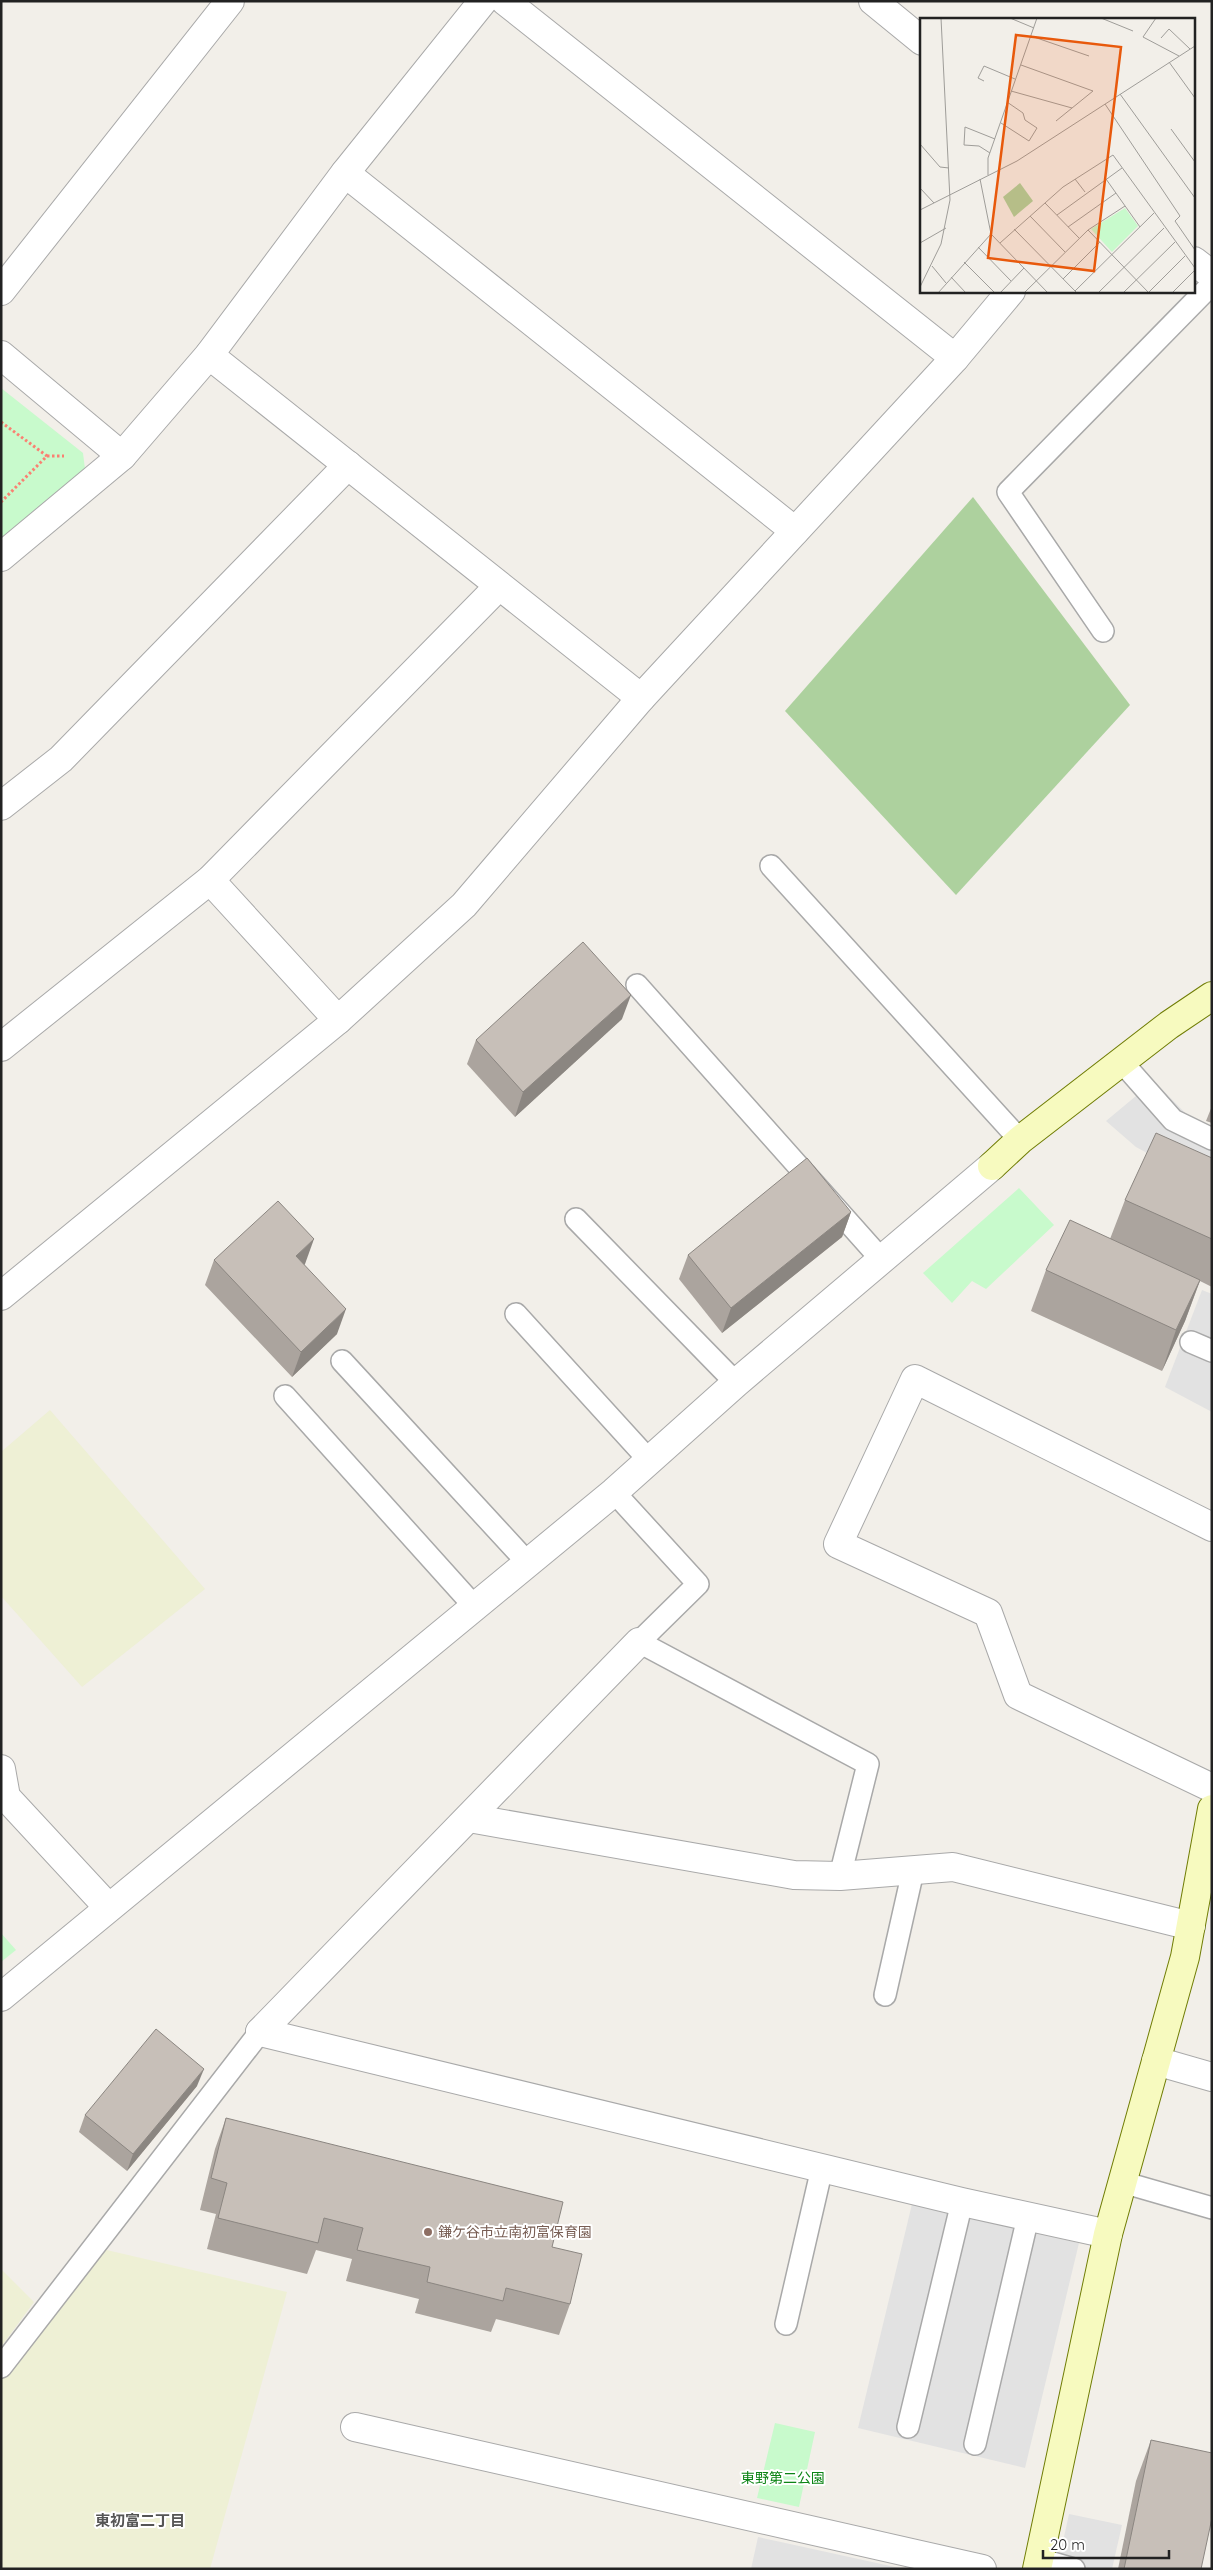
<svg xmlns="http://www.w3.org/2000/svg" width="1213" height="2570" font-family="Quicksand,'Noto Sans JP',sans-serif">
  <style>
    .farmland { fill: #eef0d5 }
    .forest { fill: #add19e }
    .park { fill: #c8facc }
    .parking { fill: #e2e2e2 }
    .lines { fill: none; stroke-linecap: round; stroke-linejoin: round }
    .lane-casing { stroke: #a9a9a9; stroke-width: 24 }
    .street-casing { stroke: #a9a9a9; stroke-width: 30 }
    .secondary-casing { stroke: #707d05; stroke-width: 30 }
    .path { stroke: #fa8072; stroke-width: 3; stroke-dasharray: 2.5 2.5; stroke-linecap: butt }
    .lane { stroke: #fff; stroke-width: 21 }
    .street { stroke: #fff; stroke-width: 28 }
    .secondary { stroke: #f7fabf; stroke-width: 28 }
    .wall { fill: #aba49e }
    .shaded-wall { fill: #8b8681 }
    .building { fill: #c7bfb8; stroke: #8b8681 }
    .education-dot { fill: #8d6e63; stroke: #fff; stroke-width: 2 }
    .labels { text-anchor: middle; stroke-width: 4; stroke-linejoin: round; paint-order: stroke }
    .education-label { font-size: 14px; fill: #785e54; stroke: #fff; text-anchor: start }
    .park-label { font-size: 14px; fill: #0c8416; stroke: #fff }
    .neighbourhood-label { font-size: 15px; font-weight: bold; fill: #555; stroke: #fff }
    .inset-road { fill: none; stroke: #9f9d99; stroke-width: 1 }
    .view { fill: #e8590c; fill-opacity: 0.15; stroke: #e8590c; stroke-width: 2.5 }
    .inset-edge { fill: none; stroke: #222; stroke-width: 2.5 }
  </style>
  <rect width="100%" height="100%" fill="#f2efe9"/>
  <g class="farmland">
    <polygon points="50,1410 205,1589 82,1687 1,1596 1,1452"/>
    <polygon points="98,2248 287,2292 210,2569 1,2569 1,2372"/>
    <polygon points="1,2269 34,2302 1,2347"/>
  </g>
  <polygon class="forest" points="973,497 1130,705 956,895 785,711"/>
  <g class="park">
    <polygon points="1,388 83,453 85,469 1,541"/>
    <polygon points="1019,1188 1054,1225 986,1289 972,1281 952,1303 923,1273"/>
    <polygon points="1,1933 16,1950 1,1962"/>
    <polygon points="775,2423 815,2432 799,2507 757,2498"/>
  </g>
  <g class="parking">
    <polygon points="1154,1081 1189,1117 1212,1127 1212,1188 1136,1147 1106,1121"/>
    <polygon points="1202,1290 1212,1294 1212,1412 1165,1387"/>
    <polygon points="912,2204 1079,2243 1025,2468 858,2428"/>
    <polygon points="1069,2514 1122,2525 1112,2569 1057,2569"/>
    <polygon points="758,2537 904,2569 751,2569"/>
  </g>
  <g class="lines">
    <defs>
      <g id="lane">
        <polyline points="1103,631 1008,492 1212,284"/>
        <polyline points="771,866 1020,1140"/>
        <polyline points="637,985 881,1259"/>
        <polyline points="1121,1061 1173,1120 1212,1139"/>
        <polyline points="576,1219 736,1383"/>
        <polyline points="516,1314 648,1459"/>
        <polyline points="1191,1342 1212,1351"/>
        <polyline points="342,1361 527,1562"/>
        <polyline points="285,1396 474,1606"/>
        <polyline points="614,1492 698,1584 639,1642 868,1764 840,1876"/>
        <polyline points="885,1995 913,1871"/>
        <polyline points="1122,2182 1212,2208"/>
        <polyline points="786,2324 822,2168"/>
        <polyline points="1,2367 260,2032"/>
        <polyline points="908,2427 962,2202"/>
        <polyline points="975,2444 1028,2217"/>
        <polyline points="1039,2559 1074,2569"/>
      </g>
      <g id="street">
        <polyline points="505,1 955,358"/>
        <polyline points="873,1 922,41"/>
        <polyline points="345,173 795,531"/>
        <polyline points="1194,261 1212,275"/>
        <polyline points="1,291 230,1"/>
        <polyline points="1,355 122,456"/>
        <polyline points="209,355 641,698"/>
        <polyline points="1,557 122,456 209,355 345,173 483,1"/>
        <polyline points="1,806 61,759 348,465"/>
        <polyline points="210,880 338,1020"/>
        <polyline points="1,1047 210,880 499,586"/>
        <polyline points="1,1296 338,1020 464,905 641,698 955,358 1011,291"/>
        <polyline points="1212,1527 915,1379 838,1544 988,1613 1018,1695 1212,1788"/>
        <polyline points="1,1769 6,1797 108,1907"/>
        <polyline points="469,1818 794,1875 840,1876 953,1867 1191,1926"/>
        <polyline points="1,1997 614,1492 736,1383 992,1166"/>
        <polyline points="260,2032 962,2202 1108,2234"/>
        <polyline points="260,2032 639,1642"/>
        <polyline points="1156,2061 1212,2077"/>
        <polyline points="355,2427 982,2569"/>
      </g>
      <g id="secondary">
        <polyline points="992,1166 1020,1140 1169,1025 1212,996"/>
        <polyline points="1037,2569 1108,2234 1185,1957 1212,1809"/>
      </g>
    </defs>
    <use href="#lane" class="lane-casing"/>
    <use href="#street" class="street-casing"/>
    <use href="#secondary" class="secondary-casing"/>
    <g class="path">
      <polyline points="1,422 47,456 1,502"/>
      <polyline points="47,456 64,456"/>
    </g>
    <use href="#lane" class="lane"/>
    <use href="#street" class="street"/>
    <use href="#secondary" class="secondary"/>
  </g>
  <g class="wall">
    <polygon points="622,1019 515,1117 467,1064 476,1040"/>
    <polygon points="1212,1106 1212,1123 1206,1121"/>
    <polygon points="1212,1158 1212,1287 1200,1281 1185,1321 1162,1371 1031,1311 1046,1270 1110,1239 1125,1200"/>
    <polygon points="851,1212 842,1237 722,1333 679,1279 688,1255"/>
    <polygon points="214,1260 305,1264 304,1265 337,1334 292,1377 205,1285"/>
    <polygon points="197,2086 127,2171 79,2132 85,2115"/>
    <polygon points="226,2118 552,2247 570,2304 559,2335 496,2319 491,2332 415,2313 419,2299 346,2281 352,2259 316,2250 307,2274 207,2249 216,2214 200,2210 215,2149"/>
    <polygon points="1151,2440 1201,2569 1118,2569 1136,2481"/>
  </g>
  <g class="shaded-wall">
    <polygon points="631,995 622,1019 515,1117 523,1092"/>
    <polygon points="851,1212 842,1237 722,1333 731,1308"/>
    <polygon points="314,1239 305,1264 287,1281 296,1256"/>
    <polygon points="1200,1280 1185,1321 1162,1371 1176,1330"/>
    <polygon points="346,1309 337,1334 292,1377 301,1352"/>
    <polygon points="204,2069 197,2086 127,2171 133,2154"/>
  </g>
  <g class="building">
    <polygon points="583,942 631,995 523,1092 476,1040"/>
    <polygon points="1156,1133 1212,1158 1212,1239 1125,1200"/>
    <polygon points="807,1158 851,1212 731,1308 688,1255"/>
    <polygon points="278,1201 314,1239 296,1256 346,1309 301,1352 214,1260"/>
    <polygon points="1070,1220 1200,1280 1176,1330 1046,1270"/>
    <polygon points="156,2029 204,2069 133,2154 85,2115"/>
    <polygon points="226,2118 563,2202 552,2247 582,2254 570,2304 506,2288 503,2301 427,2282 430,2267 357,2250 363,2228 324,2218 318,2243 218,2218 227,2183 211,2178"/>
    <polygon points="1151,2440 1212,2453 1212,2518 1201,2569 1124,2569"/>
  </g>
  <circle class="education-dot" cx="428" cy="2232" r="5"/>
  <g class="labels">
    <g class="education-label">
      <text x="438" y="2237">鎌ケ谷市立南初富保育園</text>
    </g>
    <g class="park-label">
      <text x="783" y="2483">東野第二公園</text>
    </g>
    <g class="neighbourhood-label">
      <text x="140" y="2526">東初富二丁目</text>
    </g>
  </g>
  <g transform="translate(920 18)">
    <rect width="275" height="275" fill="#f2efe9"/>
    <path d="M 100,165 L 113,183 L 94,199 L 83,179 Z" fill="#add19e"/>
    <path d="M 205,190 L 218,208 L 192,234 L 171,211 Z" fill="#c8facc"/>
    <path class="inset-road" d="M 90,0 L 114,10M 181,0 L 213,13M 236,0 L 223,19 L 259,38M 111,18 L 169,38M 241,20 L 249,11 L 270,31M 249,44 L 275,80M 101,47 L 173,73M 64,63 L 58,60 L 64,48 L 95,61M 91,73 L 152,90M 200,76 L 275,180M 185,86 L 260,198 L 255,203 L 275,232M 136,103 L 173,73M 81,105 L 109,123 L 117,110 L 105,102 L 103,95 L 87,84M 251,111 L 275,144M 0,126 L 20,149 L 29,150M 70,135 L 59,128 L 44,127 L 45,109 L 75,121M 68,157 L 68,140 L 117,0M 155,161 L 165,174M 186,161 L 220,209M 0,170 L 14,185M 125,185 L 159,220M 0,192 L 97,143 L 275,28M 137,197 L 202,150M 110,198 L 145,234M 148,209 L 196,175M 94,211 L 157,275M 168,212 L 229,275M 71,216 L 128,275M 0,225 L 26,210M 80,225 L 143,169 L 193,137 L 275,250M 58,229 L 91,263M 44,244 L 75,275M 12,248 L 26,265M 31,259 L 46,275M 143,261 L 180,224M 0,269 L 21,226 L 30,182 L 21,0M 155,273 L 234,195M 18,275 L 71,216 L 60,161M 80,275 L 104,250M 104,275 L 168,212 L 205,188M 178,275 L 244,210M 203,275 L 255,224M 228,275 L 265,238M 252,275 L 275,252"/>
    <path class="view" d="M 96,17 L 201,29 L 174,253 L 68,240 Z"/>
    <rect width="275" height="275" class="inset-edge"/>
  </g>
  <rect width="1213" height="2570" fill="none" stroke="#222222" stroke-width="5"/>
  <path d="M1043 2550v8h126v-8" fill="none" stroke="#222222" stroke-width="2.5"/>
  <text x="1050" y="2550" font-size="15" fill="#222222" stroke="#ffffff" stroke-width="4" paint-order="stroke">20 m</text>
</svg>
